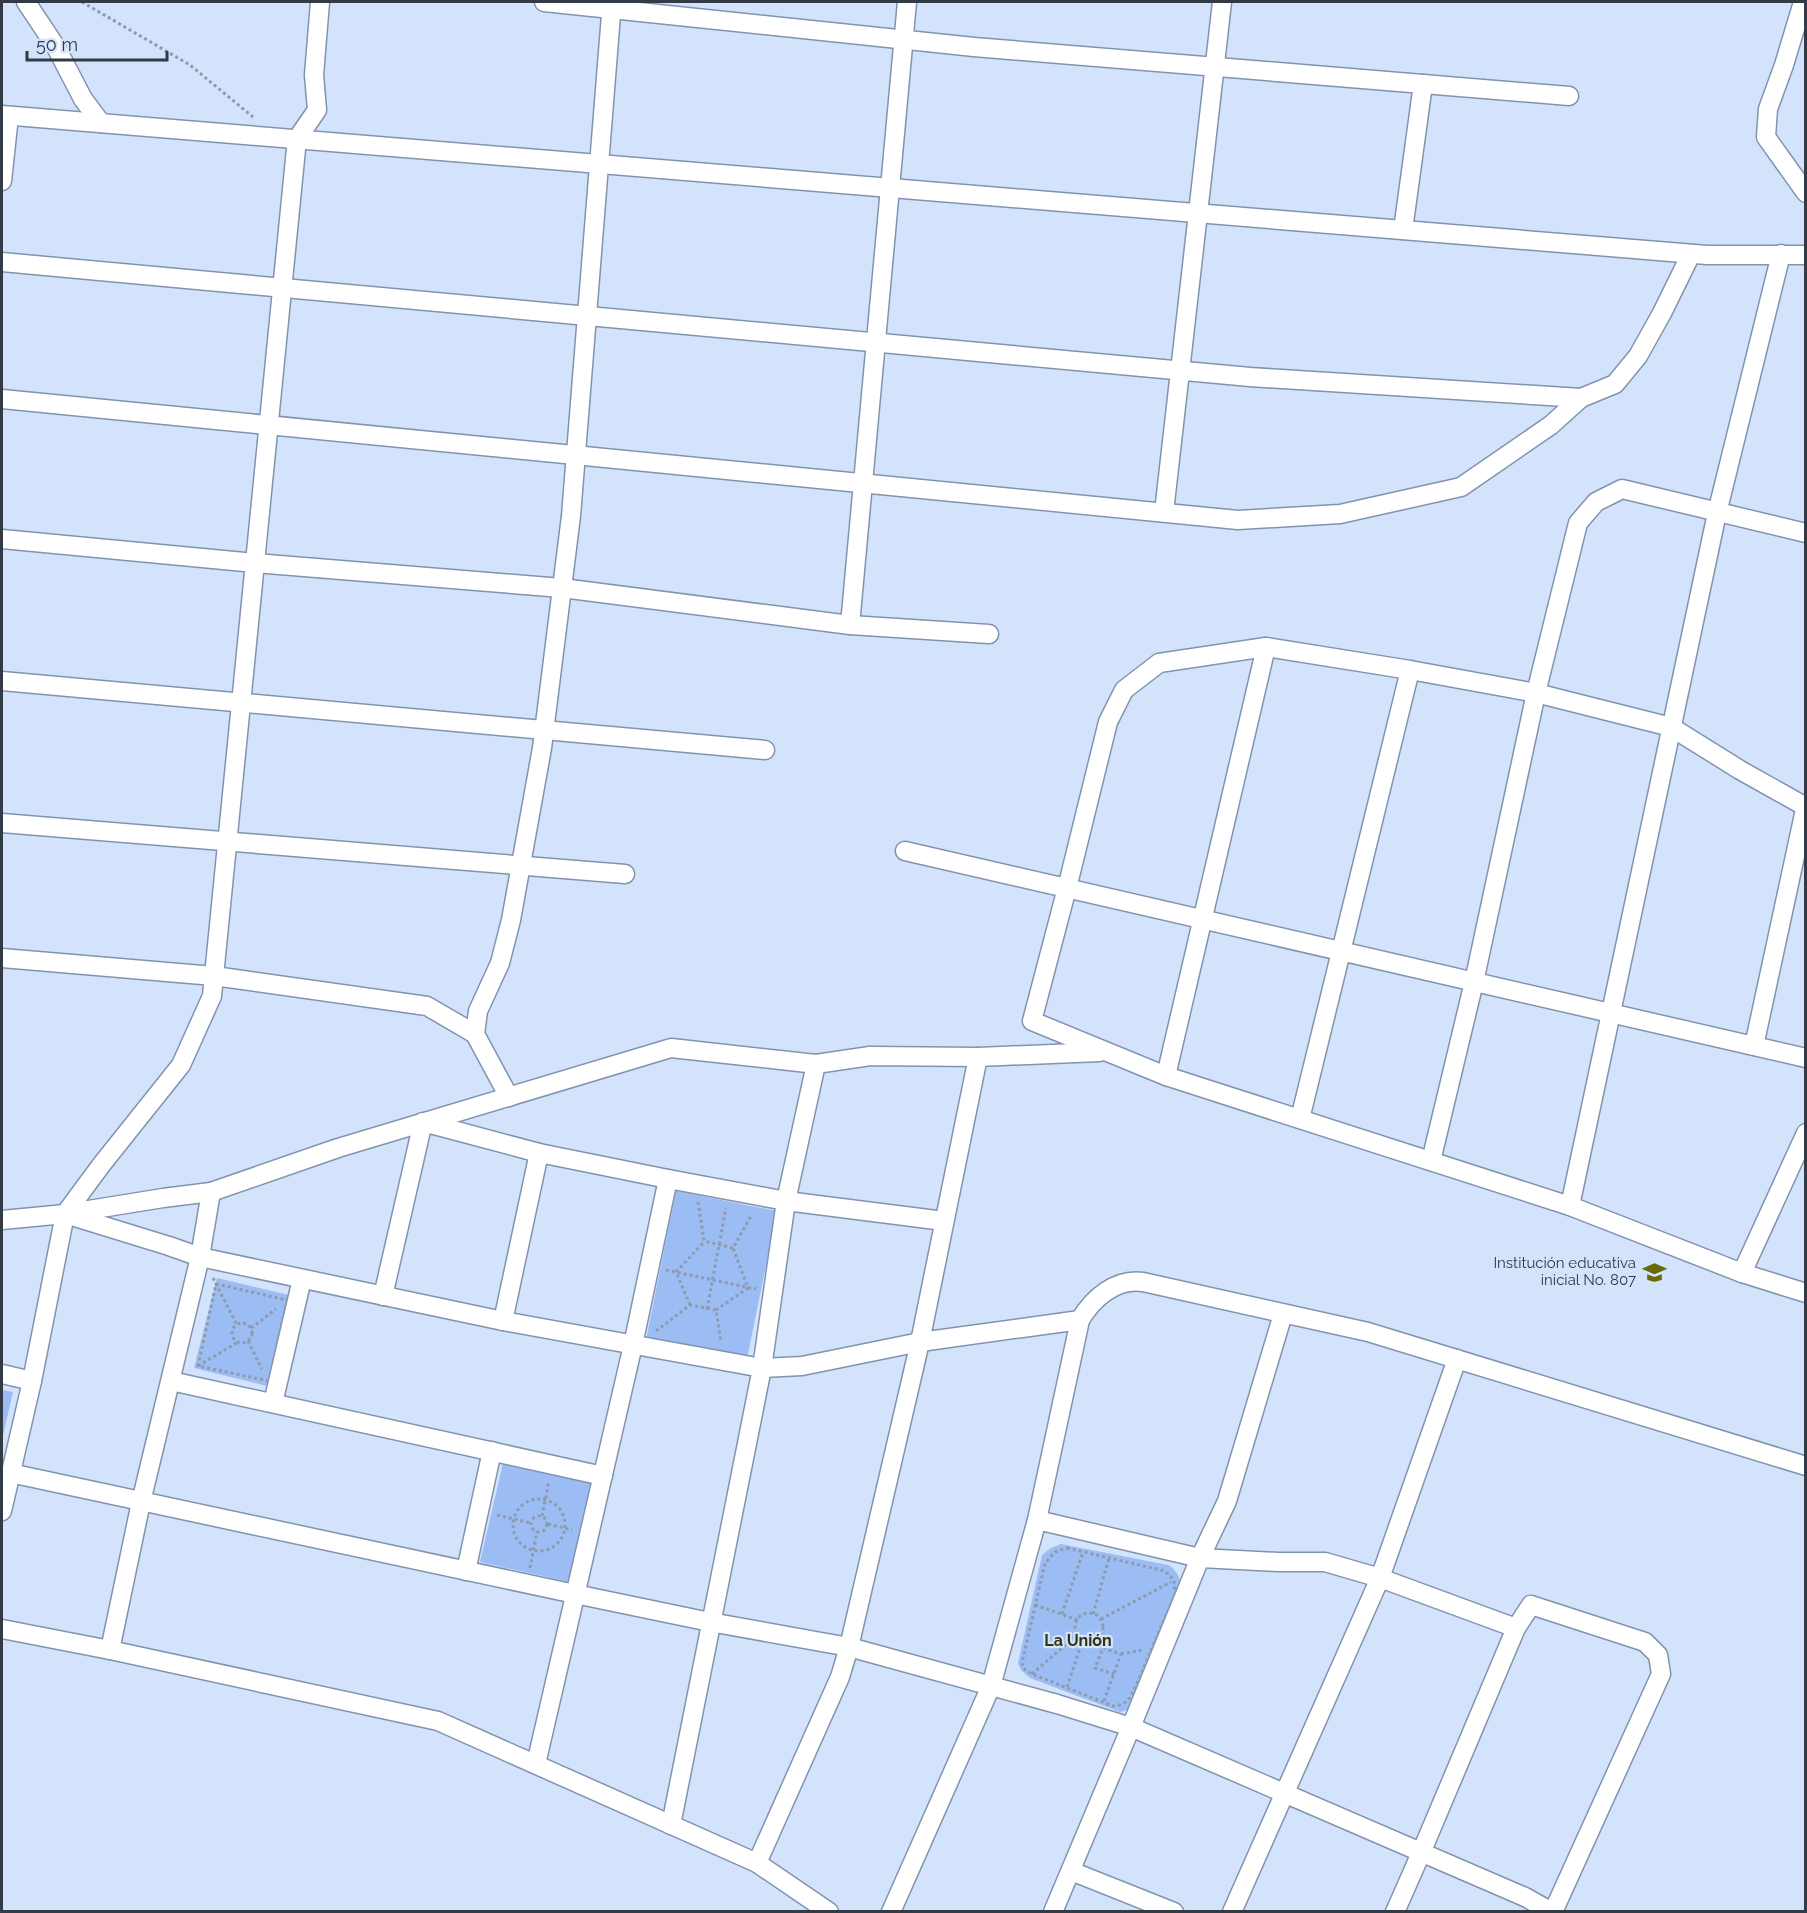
<svg xmlns="http://www.w3.org/2000/svg" width="1807" height="1913" font-family="Raleway,sans-serif">
  <style>
    .green { fill: #9bbdf4 }
    .lines { fill: none; stroke-linecap: round; stroke-linejoin: round }
    .minor-casing { stroke: #8193af; stroke-width: 21 }
    .path { stroke: #8e9aad; stroke-width: 3; stroke-dasharray: 3 3; stroke-linecap: butt }
    .minor { stroke: #fff; stroke-width: 18 }
    .labels { text-anchor: middle; stroke-width: 4.5; stroke-linejoin: round; paint-order: stroke }
    .poi-label { font-size: 15px; fill: #323a46; stroke: #d3e3fb; text-anchor: end }
    .neighbourhood-label { font-size: 16px; font-weight: bold; fill: #34340a; stroke: #d3e3fb }
  </style>
  <rect width="100%" height="100%" fill="#d3e3fb"/>
  <g class="green">
    <polygon points="676,1191 777,1211 747,1359 646,1340"/>
    <polygon points="217,1278 293,1296 271,1387 194,1368"/>
    <polygon points="2,1390 13,1392 2,1440"/>
    <polygon points="503,1463 592,1483 569,1582 480,1562"/>
    <path d="M 1061,1544 L 1168,1565 C 1175,1569 1177,1573 1180,1580 L 1137,1701 C 1132,1708 1128,1710 1120,1712 L 1030,1678 L 1021,1670 L 1018,1663 L 1042,1555 L 1051,1548 Z"/>
  </g>
  <g class="lines">
    <defs>
      <g id="minor">
        <polyline points="26,2 56,47 83,99 101,123"/>
        <polyline points="544,2 974,47 1569,96"/>
        <polyline points="1803,2 1784,65 1768,109 1766,137 1806,193"/>
        <polyline points="2,115 1707,255 1806,255"/>
        <polyline points="2,181 9,116"/>
        <polyline points="1403,230 1423,84"/>
        <polyline points="2,262 1250,377 1581,398"/>
        <polyline points="2,399 1238,520 1340,514 1461,487 1551,425 1581,398 1615,384 1638,356 1662,313 1691,254"/>
        <polyline points="1164,512 1222,2"/>
        <polyline points="2,539 255,563 562,588 850,625 989,634"/>
        <polyline points="850,625 907,2"/>
        <polyline points="2,681 765,750"/>
        <polyline points="1806,807 1740,770 1671,727 1536,693 1410,670 1266,647 1159,663 1124,690 1108,722 1067,888 1032,1021 1166,1076 1570,1206 1742,1273 1806,1293"/>
        <polyline points="2,823 625,874"/>
        <polyline points="905,851 1806,1058"/>
        <polyline points="2,958 214,976 427,1006 475,1034"/>
        <polyline points="1754,1046 1806,805"/>
        <polyline points="1166,1076 1266,647"/>
        <polyline points="509,1097 475,1034 478,1011 500,963 511,920 542,748 571,516 612,2"/>
        <polyline points="1300,1119 1410,670"/>
        <polyline points="1431,1161 1474,982 1536,693 1578,523 1596,502 1622,489 1806,533"/>
        <polyline points="1570,1206 1717,513 1781,254"/>
        <polyline points="70,1213 163,1198 211,1192 338,1148 671,1048 816,1064 870,1056 978,1057 1100,1052"/>
        <polyline points="2,1220 65,1214 169,1246 200,1257 503,1321 762,1368 802,1366 920,1342 1080,1320"/>
        <polyline points="1742,1273 1806,1133"/>
        <polyline points="383,1296 423,1122 539,1153 668,1179 786,1201 944,1221"/>
        <polyline points="503,1321 539,1153"/>
        <polyline points="2,1374 32,1381"/>
        <polyline points="171,1381 603,1476"/>
        <polyline points="273,1403 302,1279"/>
        <polyline points="10,1473 575,1594 710,1622 849,1647 1057,1704 1131,1727 1525,1897 1552,1912"/>
        <polyline points="2,1511 32,1381 65,1214 102,1164 181,1065 212,996 297,139 317,110 314,75 320,2"/>
        <polyline points="1037,1520 1200,1558 1278,1562 1325,1562 1380,1578 1516,1628"/>
        <polyline points="466,1571 492,1451"/>
        <polyline points="2,1629 110,1650 438,1721 757,1863 829,1912"/>
        <polyline points="110,1650 141,1502 200,1257 211,1192"/>
        <polyline points="536,1764 633,1345 668,1179"/>
        <polyline points="671,1825 762,1368 786,1201 816,1064"/>
        <polyline points="757,1863 840,1677 849,1647 920,1342 978,1057"/>
        <polyline points="1071,1871 1174,1912"/>
        <path d="M 891,1912 L 991,1686 L 1037,1520 L 1080,1320 C 1093,1298 1116,1278 1143,1282 L 1368,1332 L 1806,1466"/>
        <polyline points="1053,1912 1131,1727 1200,1558 1227,1501 1283,1314"/>
        <polyline points="1232,1912 1380,1578 1457,1359"/>
        <polyline points="1395,1912 1421,1853 1516,1628 1531,1605 1645,1642 1658,1655 1661,1674 1553,1912"/>
      </g>
    </defs>
    <use href="#minor" class="minor-casing"/>
    <g class="path">
      <polyline points="82,2 190,65 253,117"/>
      <polyline points="698,1202 704,1241 733,1248 752,1214"/>
      <polyline points="666,1270 756,1289"/>
      <polyline points="213,1278 237,1325"/>
      <polygon points="216,1284 287,1300 269,1381 198,1366"/>
      <polyline points="690,1305 676,1272 704,1242"/>
      <polyline points="707,1309 726,1208"/>
      <polyline points="716,1310 748,1288 733,1248"/>
      <circle cx="242" cy="1333" r="10"/>
      <polyline points="251,1328 276,1309"/>
      <polyline points="656,1331 690,1305 716,1310 721,1342"/>
      <polyline points="248,1341 262,1369"/>
      <polyline points="198,1366 238,1342"/>
      <circle cx="539" cy="1525" r="26"/>
      <polyline points="497,1515 531,1523"/>
      <circle cx="539" cy="1524" r="8"/>
      <polyline points="542,1516 549,1481"/>
      <polyline points="548,1524 572,1530"/>
      <path d="M 1067,1548 L 1165,1571 L 1174,1580 L 1175,1594 L 1135,1688 C 1130,1699 1126,1705 1113,1706 L 1032,1674 L 1023,1668 L 1022,1663 L 1045,1563 L 1055,1552 Z"/>
      <polyline points="530,1568 537,1531"/>
      <polyline points="1035,1605 1078,1620"/>
      <circle cx="1089" cy="1627" r="14"/>
      <polyline points="1062,1614 1083,1552"/>
      <polyline points="1093,1614 1109,1558"/>
      <polyline points="1101,1619 1171,1582"/>
      <polyline points="1097,1638 1103,1648"/>
      <polyline points="1121,1654 1143,1650"/>
      <polyline points="1032,1674 1078,1634"/>
      <polyline points="1067,1687 1083,1639"/>
      <polyline points="1104,1701 1121,1654 1103,1648 1095,1668 1114,1674"/>
    </g>
    <use href="#minor" class="minor"/>
  </g>
  <defs>
    <symbol id="school-bare" viewBox="-9 -9 18 18"><path d="M0-5L7-2L0 1L-7-2ZM-4 1L0 2.5L4 1V4Q0 6-4 4Z" fill="#6a6905" stroke="#d3e3fb" stroke-width="2.5" paint-order="stroke"/></symbol>
  </defs>
  <g fill-rule="evenodd">
    <use href="#school-bare" x="1638" y="1256" width="33" height="33"/>
  </g>
  <g class="labels">
    <g class="poi-label">
      <text x="1636" y="1268">Institución educativa<tspan x="1636" dy="17">inicial No. 807</tspan></text>
    </g>
    <g class="neighbourhood-label">
      <text x="1078" y="1646">La Unión</text>
    </g>
  </g>
  <rect width="1807" height="1913" fill="none" stroke="#323a46" stroke-width="6"/>
  <path d="M27 51v9h140v-9" fill="none" stroke="#323a46" stroke-width="3"/>
  <text x="36" y="51" font-size="18" fill="#323a46" stroke="#d3e3fb" stroke-width="4.5" paint-order="stroke">50 m</text>
</svg>
